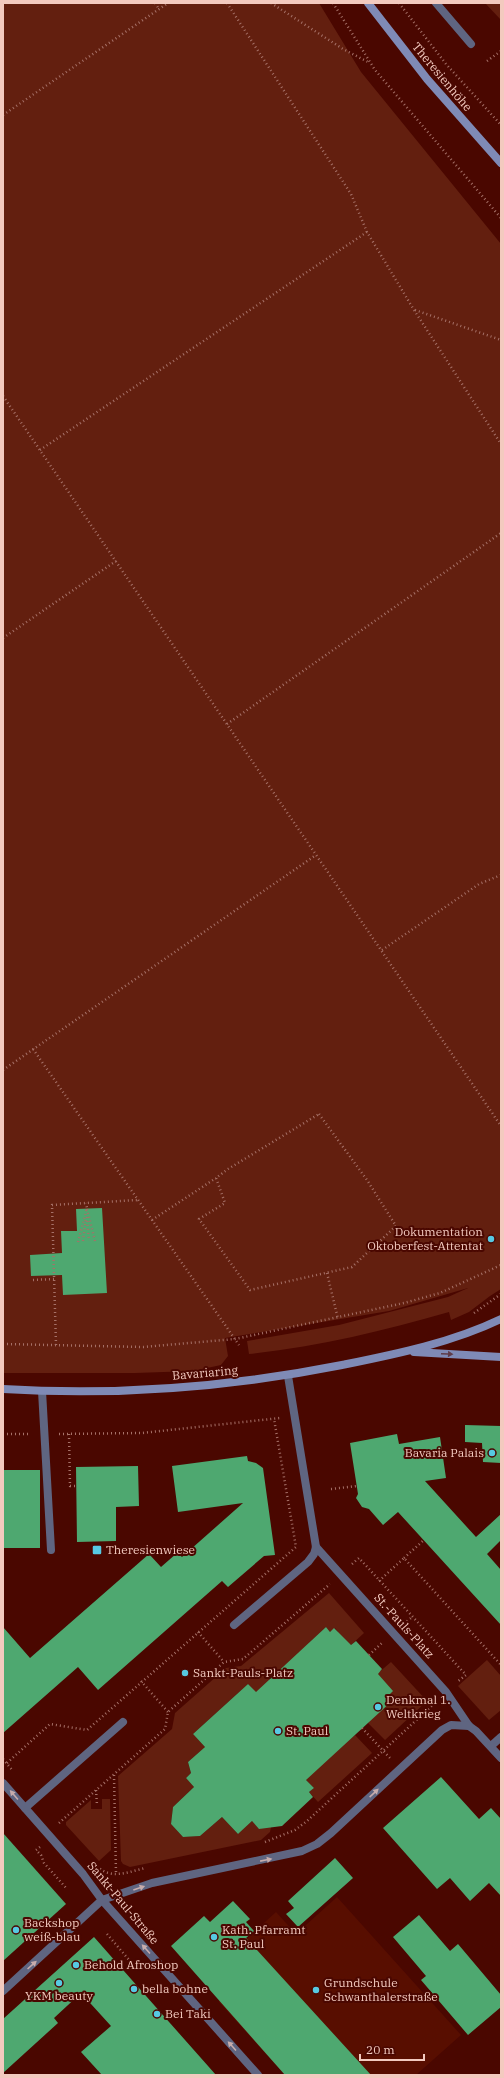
<svg xmlns="http://www.w3.org/2000/svg" width="504" height="2078" font-family="'IBM Plex Serif',serif">
  <style>
    .built { fill: #580e00 }
    .green { fill: #631f0f }
    .building { fill: #4ea870 }
    .lines { fill: none; stroke-linecap: round; stroke-linejoin: round }
    .path { stroke: #a67168; stroke-width: 2.5; stroke-dasharray: 1 3; stroke-linecap: butt }
    .lane { stroke: #5f6581; stroke-width: 8 }
    .street { stroke: #5f6581; stroke-width: 8 }
    .secondary { stroke: #7f8ab6; stroke-width: 8 }
    .oneway { fill: #5f3b49 }
    .oneway2 { fill: #c7acac }
    .poi-dot { fill: #57c9e2; stroke: #4a0700; stroke-width: 1.5 }
    .labels { text-anchor: middle; stroke-width: 4; stroke-linejoin: round; paint-order: stroke }
    .street-label { font-size: 12px; fill: #f3cabf; stroke: #4a0700 }
    .poi-label { font-size: 12px; fill: #f3cabf; stroke: #4a0700; text-anchor: start }
  </style>
  <rect width="100%" height="100%" fill="#4a0700"/>
  <polygon class="built" points="337,1897 461,2035 416,2075 285,2075 219,2002 219,1964 276,1912 296,1934"/>
  <g class="green">
    <path d="M 3,3 L 319,3 L 361,72 L 501,244 L 501,1289 L 490,1296 L 469,1312 L 451,1320 L 449,1312 C 383,1331 317,1347 249,1354 L 247,1341 L 339,1325 L 448,1297 L 468,1288 L 389,1311 L 225,1338 L 228,1356 L 221,1365 L 193,1371 L 135,1373 L 3,1373 Z"/>
    <polygon points="485,3 501,3 501,20"/>
    <polygon points="329,1593 364,1633 351,1645 334,1636 338,1632 335,1628 330,1632 326,1627 309,1643 312,1647 292,1666 289,1662 276,1681 272,1677 269,1679 272,1684 259,1696 248,1684 193,1734 205,1747 188,1762 191,1773 186,1778 194,1787 173,1807 171,1824 183,1837 200,1836 222,1817 238,1834 252,1821 260,1829 267,1823 271,1827 270,1832 261,1840 130,1867 123,1864 121,1861 118,1776 172,1729 175,1713 226,1668 241,1666"/>
    <polygon points="487,1660 501,1676 501,1710 489,1720 458,1686"/>
    <polygon points="391,1662 427,1701 385,1740 368,1723 389,1695 377,1674"/>
    <polygon points="355,1735 372,1753 318,1802 309,1792 314,1788 302,1776"/>
    <polygon points="102,1799 110,1799 111,1850 99,1861 66,1825 66,1822 91,1800 91,1809 102,1809"/>
  </g>
  <g class="building">
    <polygon points="102,1208 107,1293 63,1295 62,1275 31,1276 30,1255 62,1253 61,1231 77,1231 76,1209"/>
    <polygon points="465,1425 501,1426 501,1463 483,1462 482,1443 465,1442"/>
    <polygon points="397,1434 399,1444 440,1437 446,1478 425,1481 476,1537 501,1514 501,1540 487,1554 501,1570 501,1625 398,1512 383,1525 369,1509 362,1507 356,1498 358,1494 350,1443"/>
    <polygon points="247,1456 248,1461 256,1463 263,1468 275,1555 264,1556 228,1587 222,1581 98,1690 78,1667 3,1733 3,1627 30,1658 149,1554 161,1567 177,1553 182,1557 243,1503 178,1512 172,1466"/>
    <polygon points="138,1466 139,1506 116,1507 116,1541 77,1542 76,1467"/>
    <rect x="3" y="1470" width="37" height="78"/>
    <polygon points="326,1627 330,1632 334,1628 351,1645 356,1641 382,1669 378,1674 393,1691 389,1695 393,1700 306,1780 314,1788 309,1792 313,1797 282,1826 259,1829 252,1821 238,1834 222,1817 200,1836 183,1837 171,1824 173,1807 194,1787 186,1778 191,1773 188,1762 205,1747 193,1734 248,1684 256,1692"/>
    <polygon points="441,1777 479,1819 491,1808 501,1819 501,1896 489,1883 470,1901 450,1878 437,1889 383,1828"/>
    <polygon points="3,1833 66,1904 3,1961"/>
    <polygon points="335,1858 353,1878 298,1927 286,1914 294,1908 288,1901"/>
    <polygon points="233,1901 250,1919 246,1922 254,1931 246,1938 371,2075 285,2075 171,1946 204,1916 210,1922"/>
    <polygon points="419,1915 450,1951 458,1944 501,1995 501,2007 468,2035 421,1980 426,1976 393,1937"/>
    <polygon points="94,1937 131,1979 216,2075 102,2075 81,2052 111,2026 81,1993 54,2018 58,2023 3,2073 3,2019"/>
  </g>
  <g class="lines">
    <g class="path">
      <polyline points="155,3 159,9"/>
      <polyline points="227,3 351,194 367,232 414,310 501,444"/>
      <polyline points="271,3 343,49 368,62"/>
      <polyline points="333,3 375,70 501,218"/>
      <polyline points="399,3 446,64 501,125"/>
      <polyline points="487,61 501,51"/>
      <polyline points="3,115 168,3"/>
      <polyline points="415,310 501,340"/>
      <polyline points="3,396 501,1126"/>
      <polyline points="40,450 367,232"/>
      <polyline points="3,638 116,561"/>
      <polyline points="227,724 501,533"/>
      <polyline points="382,950 479,884 501,875"/>
      <polyline points="33,1049 239,1345"/>
      <polyline points="3,1070 316,855"/>
      <polygon points="319,1114 367,1180 396,1226 352,1267 250,1290 199,1219 225,1203 216,1178 228,1169"/>
      <polyline points="87,1209 95,1241"/>
      <polyline points="87,1217 89,1241"/>
      <polyline points="152,1220 216,1178"/>
      <polyline points="83,1241 86,1217"/>
      <polyline points="78,1242 87,1208 86,1203"/>
      <polyline points="327,1273 338,1319"/>
      <polyline points="33,1280 54,1279"/>
      <polyline points="474,1313 501,1294"/>
      <polyline points="3,1344 143,1347 235,1339 404,1303 440,1293 501,1265"/>
      <polyline points="56,1345 52,1205 138,1200"/>
      <polyline points="3,1434 30,1434"/>
      <polyline points="59,1434 142,1433 280,1418"/>
      <polyline points="69,1434 70,1486 77,1486"/>
      <polyline points="331,1489 357,1486"/>
      <polyline points="404,1558 424,1540"/>
      <polyline points="352,1564 359,1558 466,1675 457,1682"/>
      <polyline points="379,1581 404,1558 501,1665"/>
      <polyline points="404,1624 412,1617"/>
      <polyline points="198,1632 224,1662"/>
      <polyline points="369,1655 382,1643"/>
      <polyline points="141,1681 168,1712"/>
      <polyline points="362,1728 390,1758"/>
      <polyline points="3,1759 13,1771"/>
      <polyline points="7,1763 50,1724 87,1730 296,1547 274,1419"/>
      <polyline points="114,1775 116,1874"/>
      <polyline points="96,1790 97,1805"/>
      <polyline points="59,1823 165,1729 168,1712 224,1662 243,1659 330,1584"/>
      <polyline points="265,1842 295,1830 307,1821 436,1702"/>
      <polyline points="40,1847 36,1850 41,1855 44,1863 67,1889"/>
      <path d="M 97,1866 C 110,1880 129,1872 145,1868"/>
      <polyline points="107,1934 130,1961 140,1967"/>
    </g>
    <g class="lane">
      <polyline points="436,3 471,44"/>
      <polyline points="42,1391 51,1550"/>
    </g>
    <g class="street">
      <polyline points="316,1547 446,1692 469,1726 476,1731 501,1758"/>
      <polyline points="234,1625 308,1562 314,1554 316,1547 288,1376"/>
      <polyline points="491,1746 501,1737"/>
      <polyline points="3,1783 83,1874 102,1900 258,2075"/>
      <polyline points="25,1808 123,1722"/>
      <polyline points="3,1991 102,1900 152,1883 302,1851 317,1844 331,1833 442,1730 451,1725 469,1726"/>
    </g>
    <g class="secondary">
      <polyline points="368,3 427,79 501,163"/>
      <polyline points="414,1352 501,1357"/>
      <path d="M 3,1389 C 117,1396 231,1387 342,1365 C 396,1354 451,1343 501,1319"/>
    </g>
  </g>
  <defs><path id="oneway-solid" d="M-6-.8H1V-3.2L6.5 0L1 3.2V.8H-6Z"/></defs>
  <use class="oneway" href="#oneway-solid" transform="translate(447 1354) rotate(3)"/>
  <g class="oneway2">
    <use href="#oneway-solid" transform="translate(374 1793) rotate(-43)"/>
    <use href="#oneway-solid" transform="translate(14 1795) rotate(-131)"/>
    <use href="#oneway-solid" transform="translate(266 1860) rotate(-11)"/>
    <use href="#oneway-solid" transform="translate(139 1888) rotate(-19)"/>
    <use href="#oneway-solid" transform="translate(146 1949) rotate(-132)"/>
    <use href="#oneway-solid" transform="translate(32 1965) rotate(-42)"/>
    <use href="#oneway-solid" transform="translate(232 2046) rotate(-132)"/>
  </g>
  <g class="poi-dot">
    <circle cx="491" cy="1239" r="4"/>
    <circle cx="492" cy="1453" r="4"/>
    <rect x="92" y="1545" width="10" height="10" rx="2"/>
    <circle cx="185" cy="1673" r="4"/>
    <circle cx="378" cy="1707" r="4"/>
    <circle cx="278" cy="1731" r="4"/>
    <circle cx="16" cy="1930" r="4"/>
    <circle cx="214" cy="1937" r="4"/>
    <circle cx="76" cy="1965" r="4"/>
    <circle cx="59" cy="1983" r="4"/>
    <circle cx="134" cy="1989" r="4"/>
    <circle cx="316" cy="1990" r="4"/>
    <circle cx="157" cy="2014" r="4"/>
  </g>
  <g class="labels">
    <g class="street-label">
      <text transform="translate(442 77) rotate(50)" y="4">Theresienhöhe</text>
      <text transform="translate(205 1373) rotate(-5)" y="4">Bavariaring</text>
      <text transform="translate(404 1626) rotate(48)" y="4">St.-Pauls-Platz</text>
      <text transform="translate(123 1903) rotate(50)" y="4">Sankt-Paul-Straße</text>
    </g>
    <g class="poi-label">
      <text x="483" y="1236" text-anchor="end">Dokumentation<tspan x="483" dy="14">Oktoberfest-Attentat</tspan></text>
      <text x="484" y="1457" text-anchor="end">Bavaria Palais</text>
      <text x="106" y="1554">Theresienwiese</text>
      <text x="193" y="1677">Sankt-Pauls-Platz</text>
      <text x="386" y="1704">Denkmal 1.<tspan x="386" dy="14">Weltkrieg</tspan></text>
      <text x="286" y="1735">St. Paul</text>
      <text x="24" y="1927">Backshop<tspan x="24" dy="14">weiß-blau</tspan></text>
      <text x="222" y="1934">Kath. Pfarramt<tspan x="222" dy="14">St. Paul</tspan></text>
      <text x="84" y="1969">Behold Afroshop</text>
      <text x="324" y="1987">Grundschule<tspan x="324" dy="14">Schwanthalerstraße</tspan></text>
      <text x="142" y="1993">bella bohne</text>
      <text x="59" y="2000" text-anchor="middle">YKM beauty</text>
      <text x="165" y="2018">Bei Taki</text>
    </g>
  </g>
  <rect width="504" height="2078" fill="none" stroke="#f3cabf" stroke-width="8"/>
  <path d="M360 2054v6h64v-6" fill="none" stroke="#f3cabf" stroke-width="2"/>
  <text x="366" y="2054" font-size="12" fill="#f3cabf" stroke="#4a0700" stroke-width="3" paint-order="stroke">20 m</text>
</svg>
